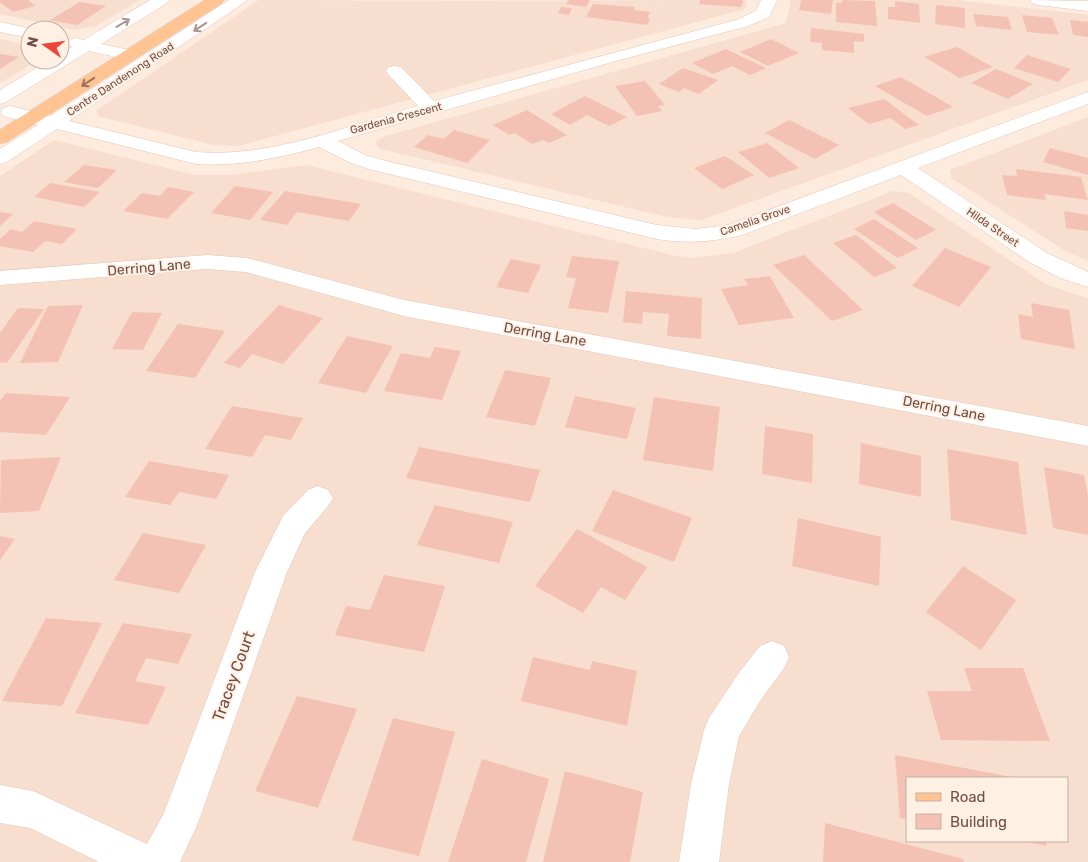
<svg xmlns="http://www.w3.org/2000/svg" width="1088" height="862" font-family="Rubik,sans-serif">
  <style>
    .residential { fill: #f7dece; fill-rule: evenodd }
    .building { fill: #f3c2b4 }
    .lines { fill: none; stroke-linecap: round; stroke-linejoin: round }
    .street-casing { stroke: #e3c8bc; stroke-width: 1 }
    .primary-casing { stroke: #d8cdcb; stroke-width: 1 }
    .street { fill: #fff; fill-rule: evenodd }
    .primary { fill: #ffc492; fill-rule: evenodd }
    .oneway { stroke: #ab958f }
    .oneway2 { stroke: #9d715c }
    .labels { text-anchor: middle; stroke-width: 4; stroke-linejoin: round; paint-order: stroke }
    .far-street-label { font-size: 11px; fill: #734e45; stroke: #fff0e4 }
    .street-label { font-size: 14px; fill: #734e45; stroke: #fff0e4 }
    .near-street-label { font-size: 16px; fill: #734e45; stroke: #fff0e4 }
  </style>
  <rect width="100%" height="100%" fill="#fdebdd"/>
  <g class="residential">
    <polygon points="0,0 140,0 96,26 75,30 0,14"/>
    <polygon points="259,0 472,1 747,0 745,9 238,146 213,145 98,116 97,110"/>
    <polygon points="791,0 957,0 1088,15 1088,80 701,220 667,217 385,150 380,149 376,144 377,140 386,136 786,23"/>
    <polygon points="0,39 30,46 30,60 38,60 0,83"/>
    <polygon points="1088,117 1088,261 1067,252 951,178 950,170"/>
    <path d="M 54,140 L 195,175 L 233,175 L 306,165 L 676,256 L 693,258 L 733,253 L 893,191 L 909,193 L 1047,285 L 1088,298 L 1088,862 L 0,862 L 0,176 ZM 907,778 L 1067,778 L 1067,841 L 907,841 Z"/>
  </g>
  <g class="building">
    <polygon points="0,0 28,0 35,6 13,12 0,2"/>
    <polygon points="569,0 590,0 586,7 566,4"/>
    <polygon points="700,0 743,0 741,7 699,4"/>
    <polygon points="801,0 833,0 831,14 799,10"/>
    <polygon points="842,0 875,1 877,26 836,22 836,3 842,3"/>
    <polygon points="895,1 919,4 920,23 888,19 888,7 895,7"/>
    <polygon points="80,2 106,6 77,25 50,20"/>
    <polygon points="593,4 635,7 634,10 650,12 647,18 650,18 647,25 586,17"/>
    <polygon points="936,5 965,8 965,28 935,24"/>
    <polygon points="561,7 572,8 569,15 558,13"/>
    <polygon points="973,14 1008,17 1012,30 976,26"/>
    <polygon points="1022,15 1052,18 1059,35 1027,32"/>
    <polygon points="1070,20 1088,22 1088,37 1073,35"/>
    <polygon points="811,28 864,34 864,42 854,41 854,53 822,50 822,43 810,42"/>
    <polygon points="771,39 799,53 768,66 740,52"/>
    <polygon points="957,47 993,67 960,78 924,57"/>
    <polygon points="726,49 766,68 750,75 732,66 713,74 692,63"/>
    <polygon points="0,54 19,57 0,69"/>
    <polygon points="1027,55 1071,69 1058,82 1014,68"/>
    <polygon points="683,68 718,80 699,94 684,88 679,92 659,84"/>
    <polygon points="996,69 1033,84 1008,99 971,83"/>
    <polygon points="901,77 953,107 927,116 875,86"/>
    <polygon points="645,81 665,105 658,106 662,111 637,116 615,86"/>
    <polygon points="585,96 627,117 609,126 587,115 570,125 551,114"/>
    <polygon points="884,99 919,125 905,129 891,118 869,124 848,108"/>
    <polygon points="527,110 567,135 549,143 543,140 532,144 514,133 509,135 493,125"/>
    <polygon points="789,120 839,145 815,159 765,133"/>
    <polygon points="454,130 490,140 467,163 414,147 428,135 444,139"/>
    <polygon points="767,143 799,168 769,178 738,152"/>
    <polygon points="1050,148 1088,158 1088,175 1043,162"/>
    <polygon points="725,156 754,175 722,189 694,168"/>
    <polygon points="84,165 117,170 98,188 64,182"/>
    <polygon points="1016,169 1081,177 1088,200 1044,194 1046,200 1007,195 1002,175 1017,176"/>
    <polygon points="50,183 100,192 84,207 34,197"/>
    <polygon points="235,186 273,192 250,220 211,213"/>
    <polygon points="168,187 194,192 167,219 123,211 142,193 160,196"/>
    <polygon points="285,191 361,204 349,221 297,212 287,225 260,220"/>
    <polygon points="893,203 936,230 916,240 874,212"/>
    <polygon points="1064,211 1088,215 1088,231 1066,228"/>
    <polygon points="0,212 13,214 0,226"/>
    <polygon points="874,219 918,248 898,258 854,229"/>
    <polygon points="34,221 77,229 62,244 45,241 33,252 0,246 0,239 11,229 22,232"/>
    <polygon points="856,235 897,268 874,277 833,243"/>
    <polygon points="945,248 991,267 959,307 912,286"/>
    <polygon points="804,255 863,310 832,321 773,265"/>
    <polygon points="572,256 619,261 608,313 568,308 576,278 566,277"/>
    <polygon points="511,259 541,265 528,293 496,287"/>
    <polygon points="770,276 794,318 739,325 721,289 748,285 744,279"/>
    <polygon points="626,291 702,298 701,339 667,336 669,314 643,312 642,324 623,322"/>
    <polygon points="1031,303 1069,310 1075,349 1021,339 1018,314 1033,317"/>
    <polygon points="83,305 58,362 20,363 48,306"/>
    <polygon points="279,305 323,318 283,364 252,354 240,368 224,363"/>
    <polygon points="18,308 44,309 7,363 0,362 0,333"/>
    <polygon points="132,312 162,313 143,350 112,349"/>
    <polygon points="178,324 225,331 195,378 146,371"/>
    <polygon points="347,336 393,346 366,393 318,383"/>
    <polygon points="435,347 461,351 442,400 384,391 401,353 430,358"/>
    <polygon points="505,370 551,378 535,426 486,417"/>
    <polygon points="6,393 70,397 46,435 0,432 0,401"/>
    <polygon points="575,396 636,408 627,439 565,427"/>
    <polygon points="654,397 720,407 713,471 643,460"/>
    <polygon points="232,406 303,418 291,440 265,435 252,457 205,449"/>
    <polygon points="765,426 813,434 812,483 762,474"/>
    <polygon points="861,443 921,456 921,497 859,484"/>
    <polygon points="419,447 540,470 530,502 406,478"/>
    <polygon points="947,449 1018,462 1027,535 951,520"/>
    <polygon points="61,457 39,511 0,513 1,460"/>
    <polygon points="149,461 229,475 216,499 179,492 170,505 125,497"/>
    <polygon points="1044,467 1084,475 1088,496 1088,535 1053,528"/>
    <polygon points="613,490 692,518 674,562 592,531"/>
    <polygon points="435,505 513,522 499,563 417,545"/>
    <polygon points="798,518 881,537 879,586 792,566"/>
    <polygon points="577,529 647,567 625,600 601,587 583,613 535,586"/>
    <polygon points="143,533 206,545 179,593 114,580"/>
    <polygon points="0,536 15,539 0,560"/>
    <polygon points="963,566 1016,600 981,650 926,612"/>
    <polygon points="384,575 445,586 424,652 335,635 346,606 370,610"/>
    <polygon points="46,618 102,623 62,706 2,701"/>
    <polygon points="123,623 192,634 178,664 146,658 135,681 166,687 148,725 75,713"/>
    <polygon points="533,657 590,670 592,661 637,671 627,726 521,701"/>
    <polygon points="964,668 1023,668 1050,741 941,740 927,691 972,691"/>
    <polygon points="297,696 357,709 318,808 255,791"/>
    <polygon points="393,718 455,732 419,856 352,840"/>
    <polygon points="895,755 1012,777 1012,778 907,778 907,819 900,818"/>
    <polygon points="482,759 549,779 526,862 448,862"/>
    <polygon points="565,771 643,792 630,862 543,862"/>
    <polygon points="825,823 963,859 964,862 823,862"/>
    <polygon points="1027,841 1046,841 1047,846 1026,842"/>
  </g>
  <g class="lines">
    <defs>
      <g id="street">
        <polygon points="150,0 169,0 167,3 101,44 135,51 138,55 135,59 129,60 89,51 6,102 0,104 0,90 50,60 60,60 60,54 72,47 68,43 70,39 76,38 84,40"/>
        <path d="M 229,0 L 248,0 L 69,121 L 196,152 C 272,158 346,126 418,106 L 389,75 L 386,71 L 389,67 L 395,66 L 401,67 L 434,101 L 736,20 L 756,11 L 761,0 L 777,0 L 769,17 L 748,26 L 612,62 L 338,141 L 365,155 L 382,160 L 657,225 L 696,229 L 728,225 L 1088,92 L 1088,104 L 918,168 L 1047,253 L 1088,272 L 1088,287 L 1060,278 L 1031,263 L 901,175 L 742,235 C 713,242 686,244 657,239 L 369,169 L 351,163 L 319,147 C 278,158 238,167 196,164 L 57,129 L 7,162 L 0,164 L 0,149 L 38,125 L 3,116 L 1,112 L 3,108 L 10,106 L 51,116 Z"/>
        <polygon points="1030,0 1088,1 1088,11 1038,5 1032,3"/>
        <polygon points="0,22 36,30 30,30 30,38 0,32"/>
        <polygon points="207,255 247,258 404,300 1088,426 1088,446 404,316 246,272 207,269 0,285 0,271"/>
        <polygon points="318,486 328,490 333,498 328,506 305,533 287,572 198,823 180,862 99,862 30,828 0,823 0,785 33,791 147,844 164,813 255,572 283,516 308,490"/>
        <polygon points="772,641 784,646 789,657 784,668 762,698 739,736 729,784 719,862 679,862 691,784 704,730 709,718 738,674 760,646"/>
      </g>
      <polygon id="primary" points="205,0 224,0 222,3 7,142 0,144 0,130"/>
    </defs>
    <use href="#street" class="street-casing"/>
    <use href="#primary" class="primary-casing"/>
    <use href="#street" class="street"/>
    <use href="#primary" class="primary"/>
  </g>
  <defs><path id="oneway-shaft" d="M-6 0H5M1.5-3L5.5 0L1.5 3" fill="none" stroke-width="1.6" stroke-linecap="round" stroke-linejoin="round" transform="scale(1.25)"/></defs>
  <g class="oneway">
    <use href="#oneway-shaft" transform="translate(123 23) rotate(-31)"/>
    <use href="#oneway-shaft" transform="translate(200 27) rotate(147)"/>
  </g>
  <use class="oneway2" href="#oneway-shaft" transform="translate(88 82) rotate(147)"/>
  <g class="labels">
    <g class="far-street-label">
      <text transform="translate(120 79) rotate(-33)" y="4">Centre Dandenong Road</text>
      <text transform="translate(396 118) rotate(-15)" y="4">Gardenia Crescent</text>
      <text transform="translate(755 220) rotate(-19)" y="4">Camelia Grove</text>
      <text transform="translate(993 227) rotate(34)" y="4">Hilda Street</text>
    </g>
    <g class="street-label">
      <text transform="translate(149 267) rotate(-5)" y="5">Derring Lane</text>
      <text transform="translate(545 334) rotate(10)" y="5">Derring Lane</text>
      <text transform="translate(944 408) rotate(11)" y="5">Derring Lane</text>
    </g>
    <g class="near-street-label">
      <text transform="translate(233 676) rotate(-70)" y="6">Tracey Court</text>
    </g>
  </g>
  <rect x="906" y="777" width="162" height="65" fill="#fff0e4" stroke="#c7afa4"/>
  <rect x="916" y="793" width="25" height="8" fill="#ffc492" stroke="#c7afa4"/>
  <text x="950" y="802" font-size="15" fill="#734e45">Road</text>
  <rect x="916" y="814" width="25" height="15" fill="#f3c2b4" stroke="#c7afa4"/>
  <text x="950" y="827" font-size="15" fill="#734e45">Building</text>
  <g transform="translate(45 45) rotate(284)"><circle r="24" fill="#fff0e4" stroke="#c7afa4"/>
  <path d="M0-4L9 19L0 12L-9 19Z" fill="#ec463c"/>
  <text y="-8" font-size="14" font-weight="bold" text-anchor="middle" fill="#734e45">N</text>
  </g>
</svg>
